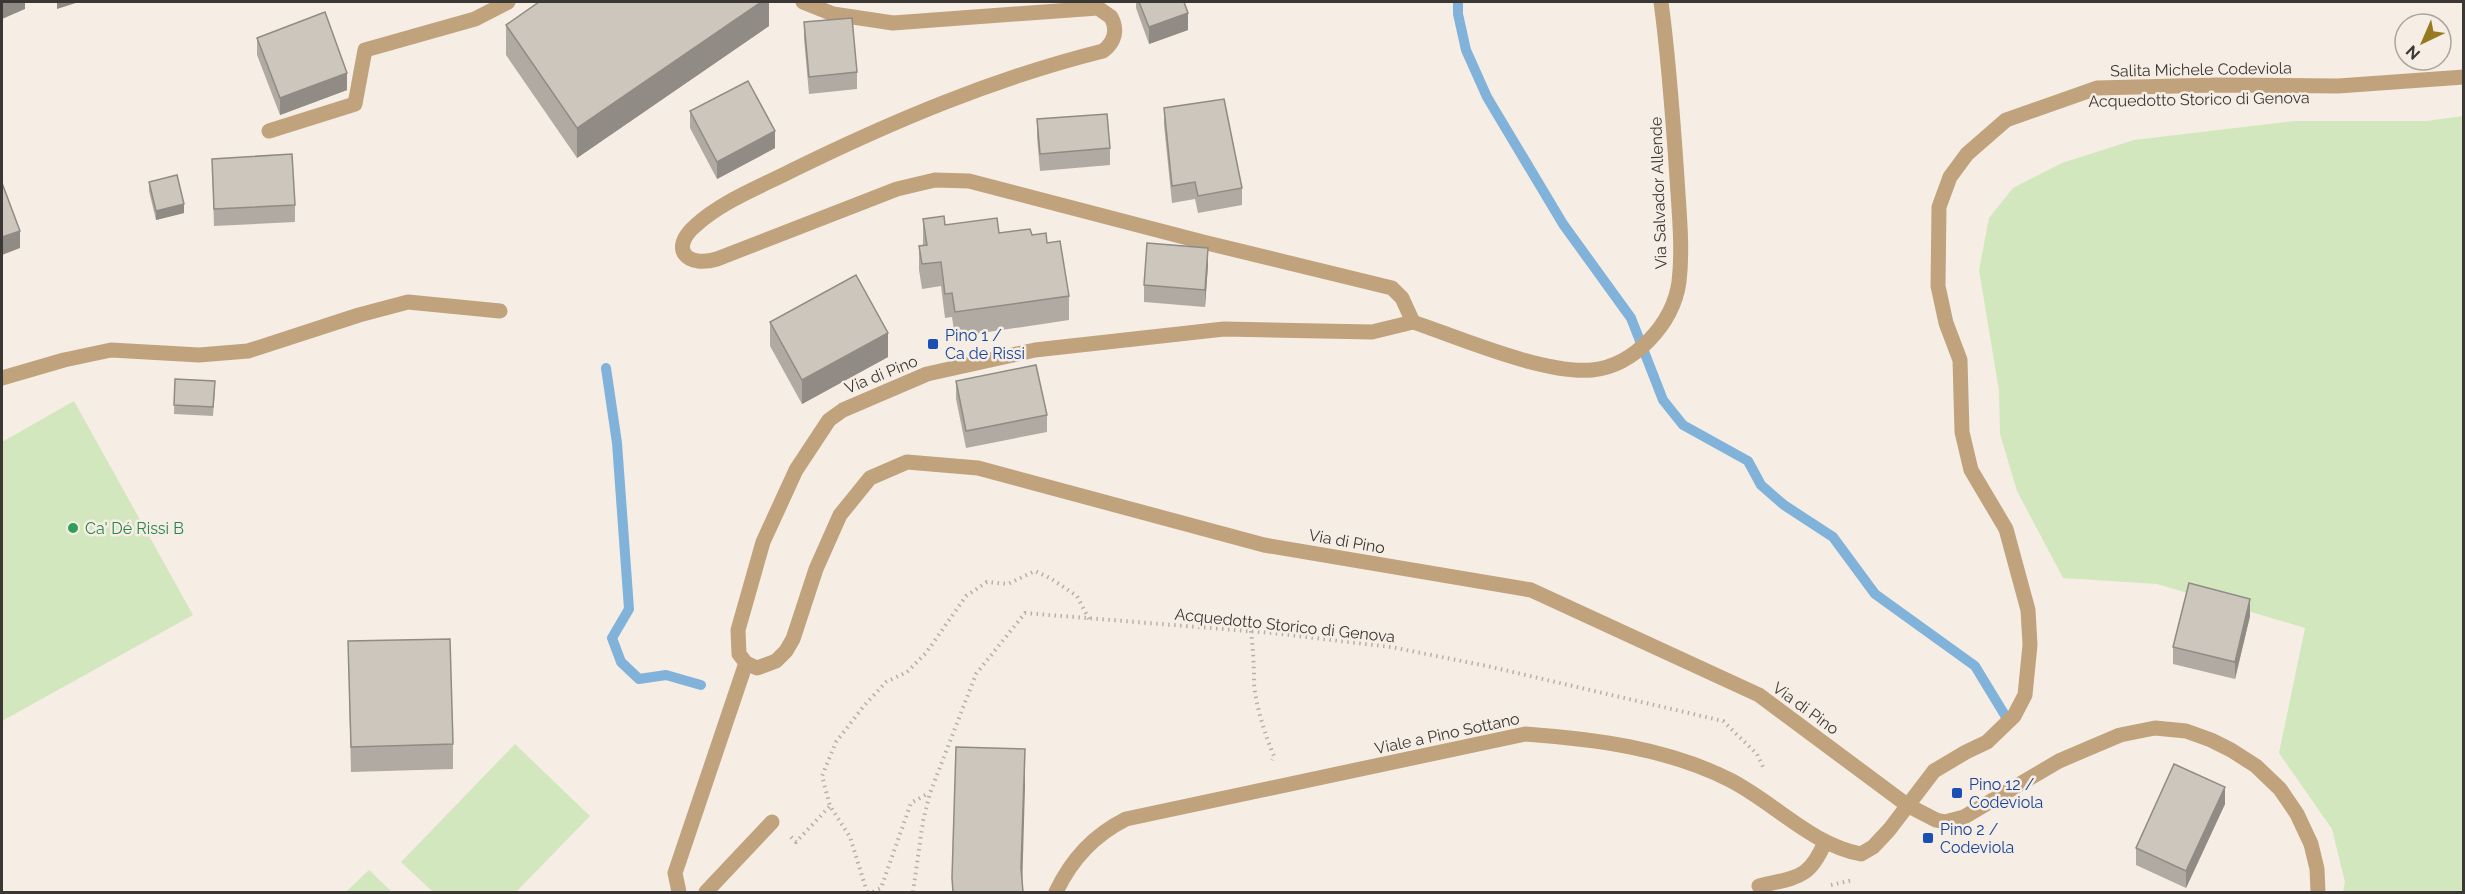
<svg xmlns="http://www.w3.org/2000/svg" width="2465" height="894" font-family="Raleway,sans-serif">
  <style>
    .green { fill: #d2e7bd }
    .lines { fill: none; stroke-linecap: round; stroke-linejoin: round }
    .stream { stroke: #81b2da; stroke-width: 10 }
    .path { stroke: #b7b0a9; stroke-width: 4; stroke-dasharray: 1.5 4.5; stroke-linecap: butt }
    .minor { stroke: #c0a37d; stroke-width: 15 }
    .wall { fill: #b0aaa3 }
    .shaded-wall { fill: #908b84 }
    .building { fill: #cdc6bd; stroke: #908b84; stroke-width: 1.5 }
    .transit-dot { fill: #1a4fb4; stroke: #f6eee5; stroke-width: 2 }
    .leisure-dot { fill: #2e9e5b; stroke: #f6eee5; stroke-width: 2 }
    .labels { text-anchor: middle; stroke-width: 5; stroke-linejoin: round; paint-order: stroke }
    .street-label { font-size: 16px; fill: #3b3734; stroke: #f6eee5 }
    .transit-label { font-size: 16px; fill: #164399; stroke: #f6eee5; text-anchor: start }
    .leisure-label { font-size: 16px; fill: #27864d; stroke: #f6eee5; text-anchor: start }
  </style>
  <rect width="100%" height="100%" fill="#f6eee5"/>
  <g class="green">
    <polygon points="2463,116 2463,892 2343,892 2345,882 2332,829 2279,753 2305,628 2157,584 2063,578 2017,491 2000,434 1999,391 1979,270 1989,218 2013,188 2062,163 2134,140 2295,121 2426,121"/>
    <polygon points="74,401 193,615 2,721 2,442"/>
    <polygon points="515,744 590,816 516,892 433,892 401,862"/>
    <polygon points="369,870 392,892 346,892"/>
  </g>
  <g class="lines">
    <g class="stream">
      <polyline points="1458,2 1458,14 1466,50 1487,97 1563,224 1631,318 1663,400 1683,425 1748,461 1761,485 1784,505 1833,537 1875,594 1975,666 2006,717"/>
      <polyline points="606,368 617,443 629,609 612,638 621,662 639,679 666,675 701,685"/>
    </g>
    <g class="path">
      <path d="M 1251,631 C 1253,649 1254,665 1254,683 C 1255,703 1266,738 1274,756 L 1272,760"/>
      <polyline points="791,837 796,842 830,806"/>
      <polyline points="1831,885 1853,880"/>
      <polyline points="867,892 850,837 830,806 822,776 836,742 863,707 886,682 907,672 926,653 966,596 987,582 1008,584 1035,571 1050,578 1077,596 1089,619"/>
      <polyline points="873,892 881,888 911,803 929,793"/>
      <polyline points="913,892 923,821 930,793 976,674 1025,613 1272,633 1391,647 1487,666 1723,721 1757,754 1764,769"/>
    </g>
    <g class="minor">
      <path d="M 803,2 L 833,14 L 893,23 L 1098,8 L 1111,17 C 1118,30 1115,42 1103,51 C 995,78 893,121 793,170 C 760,187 722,201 695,226 C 669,249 687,268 717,259 L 897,189 L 935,180 L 969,181 L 1203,242 L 1392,288 L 1402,298 L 1413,322"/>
      <polyline points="269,131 355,104 365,50 475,19 508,2"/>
      <polyline points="1413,322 1372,332 1224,329 1035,350 927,374 843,410 829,420 796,470 763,542 738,630 739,654 746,663 757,668 776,661 786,651 793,639 816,569 840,515 870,478 907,462 978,468 1264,545 1531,590 1759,695 1907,805 1936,820 1945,822 1964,817 2059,761 2120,735 2155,728 2186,731 2211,740 2231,750 2256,766 2280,789 2297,814 2311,844 2317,869 2318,892"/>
      <path d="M 1413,322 C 1460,338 1543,374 1592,370 C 1634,366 1673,324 1679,282 C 1683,248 1679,212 1677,178 C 1673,119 1669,60 1661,2"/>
      <polyline points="2,378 64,360 111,350 199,355 248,351 359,315 408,302 500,311"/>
      <path d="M 1759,886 C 1796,877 1809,880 1825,842"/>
      <polyline points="679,892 675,873 746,663"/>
      <polyline points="706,892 772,822"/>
      <path d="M 1056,892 C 1071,860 1094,835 1126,819 L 1525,734 C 1594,739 1667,748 1730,780 C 1775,803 1810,844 1861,854 L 1873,847 L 1889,830 L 1934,771 L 1966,752 L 1987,742 L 2014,716 L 2025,695 L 2030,645 L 2028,610 L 2006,529 L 1971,470 L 1962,432 L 1960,360 L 1946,323 L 1938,286 L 1939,207 L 1950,177 L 1967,154 L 2006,120 L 2097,88 L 2215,85 L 2338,86 L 2464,77"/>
    </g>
  </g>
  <g class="wall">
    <polygon points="769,2 769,26 577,158 506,55 506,25"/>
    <polygon points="1136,2 1184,2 1188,30 1149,44 1136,8"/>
    <polygon points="804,22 857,72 857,89 809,94 804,39"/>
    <polygon points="257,38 347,90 280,115 257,55"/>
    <polygon points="1164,108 1242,188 1242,205 1198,213 1195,199 1172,203 1164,125"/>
    <polygon points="690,111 775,148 717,179 690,128"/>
    <polygon points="1037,119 1110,148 1110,165 1040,171 1037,137"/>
    <polygon points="212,159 295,205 295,222 214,226"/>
    <polygon points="149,182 184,213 156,220 149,191"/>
    <polygon points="923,219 945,225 999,233 1032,235 1047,243 1069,296 1069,320 955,337 952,317 945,318 941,286 922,289 919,270 919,246 923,245"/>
    <polygon points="1208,265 1205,307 1144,302 1144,285"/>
    <polygon points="770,322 888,357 802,404 770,346"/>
    <polygon points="175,379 215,390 213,416 174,414"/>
    <polygon points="956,381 1047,415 1047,432 966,448 956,399"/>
    <polygon points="2250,616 2235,679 2173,664 2173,647"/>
    <polygon points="348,641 453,744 453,769 351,772"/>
    <polygon points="2225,804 2186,888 2136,865 2136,848"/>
  </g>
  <g class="shaded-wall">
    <polygon points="2,2 25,2 25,9 2,19"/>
    <polygon points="57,2 79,2 57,9"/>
    <polygon points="761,2 769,2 769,26 577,158 577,128"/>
    <polygon points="1188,13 1188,30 1149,44 1149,27"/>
    <polygon points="347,73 347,90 280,115 280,98"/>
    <polygon points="775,131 775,148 717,179 717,162"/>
    <polygon points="184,204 184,213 156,220 156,211"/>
    <polygon points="20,231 20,248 2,255 2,237"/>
    <polygon points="1208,248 1208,265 1205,307 1205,290"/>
    <polygon points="888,333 888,357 802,404 802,380"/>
    <polygon points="2250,599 2250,616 2235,679 2235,662"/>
    <polygon points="1025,749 1025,787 1022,892 1021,868"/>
    <polygon points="2225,787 2225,804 2186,888 2186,871"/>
  </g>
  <g class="building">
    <polygon points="539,2 761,2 577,128 506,25"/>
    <polygon points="1139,2 1184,2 1188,13 1149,27"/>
    <polygon points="325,12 347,73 280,98 257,38"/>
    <polygon points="852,18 857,72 809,77 804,22"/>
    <polygon points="748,81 775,131 717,162 690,111"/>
    <polygon points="1224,99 1242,188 1198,196 1195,182 1172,186 1164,108"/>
    <polygon points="1107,114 1110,148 1040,154 1037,119"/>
    <polygon points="292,154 295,205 214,209 212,159"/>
    <polygon points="177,175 184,204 156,211 149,182"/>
    <polygon points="2,183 20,231 2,237"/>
    <polygon points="944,216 945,225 997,218 999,233 1030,229 1032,235 1046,233 1047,243 1060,241 1069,296 955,312 952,293 945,294 941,262 922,264 919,246 927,245 923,219"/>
    <polygon points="1147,243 1208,248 1205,290 1144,285"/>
    <polygon points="856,275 888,333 802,380 770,322"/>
    <polygon points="1036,365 1047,415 966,431 956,381"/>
    <polygon points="175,379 215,381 213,407 174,405"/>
    <polygon points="2189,583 2250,599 2235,662 2173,647"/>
    <polygon points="450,639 453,744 351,747 348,641"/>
    <polygon points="956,747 1025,749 1021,868 1023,892 953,892 952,878"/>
    <polygon points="2174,764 2225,787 2186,871 2136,848"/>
  </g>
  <g class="transit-dot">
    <rect x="927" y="338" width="12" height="12" rx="3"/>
    <rect x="1951" y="787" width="12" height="12" rx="3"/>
    <rect x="1922" y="832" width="12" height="12" rx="3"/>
  </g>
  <circle class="leisure-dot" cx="73" cy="528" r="6"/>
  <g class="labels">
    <g class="street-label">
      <text transform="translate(2201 69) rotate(-1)" y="6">Salita Michele Codeviola</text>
      <text transform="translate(2199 99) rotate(-1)" y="6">Acquedotto Storico di Genova</text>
      <text transform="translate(1658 193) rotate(-92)" y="6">Via Salvador Allende</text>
      <text transform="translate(881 374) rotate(-22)" y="6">Via di Pino</text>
      <text transform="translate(1347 541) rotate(10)" y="6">Via di Pino</text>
      <text transform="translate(1285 625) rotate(6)" y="6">Acquedotto Storico di Genova</text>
      <text transform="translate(1806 708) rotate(36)" y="6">Via di Pino</text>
      <text transform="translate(1447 733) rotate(-12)" y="6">Viale a Pino Sottano</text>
    </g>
    <g class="transit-label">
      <text x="945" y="341">Pino 1 /<tspan x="945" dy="18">Ca de Rissi</tspan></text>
      <text x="1969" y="790">Pino 12 /<tspan x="1969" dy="18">Codeviola</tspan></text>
      <text x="1940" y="835">Pino 2 /<tspan x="1940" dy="18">Codeviola</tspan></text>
    </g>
    <g class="leisure-label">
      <text x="85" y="534">Ca' Dé Rissi B</text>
    </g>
  </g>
  <rect width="2465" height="894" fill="none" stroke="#3b3734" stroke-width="6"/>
  <g transform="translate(2423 42) rotate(224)"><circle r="28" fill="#f6eee5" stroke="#aba59e" stroke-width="1.5"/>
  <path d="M0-4.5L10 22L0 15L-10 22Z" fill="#977921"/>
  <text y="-9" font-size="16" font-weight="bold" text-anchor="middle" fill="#3b3734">N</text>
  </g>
</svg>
